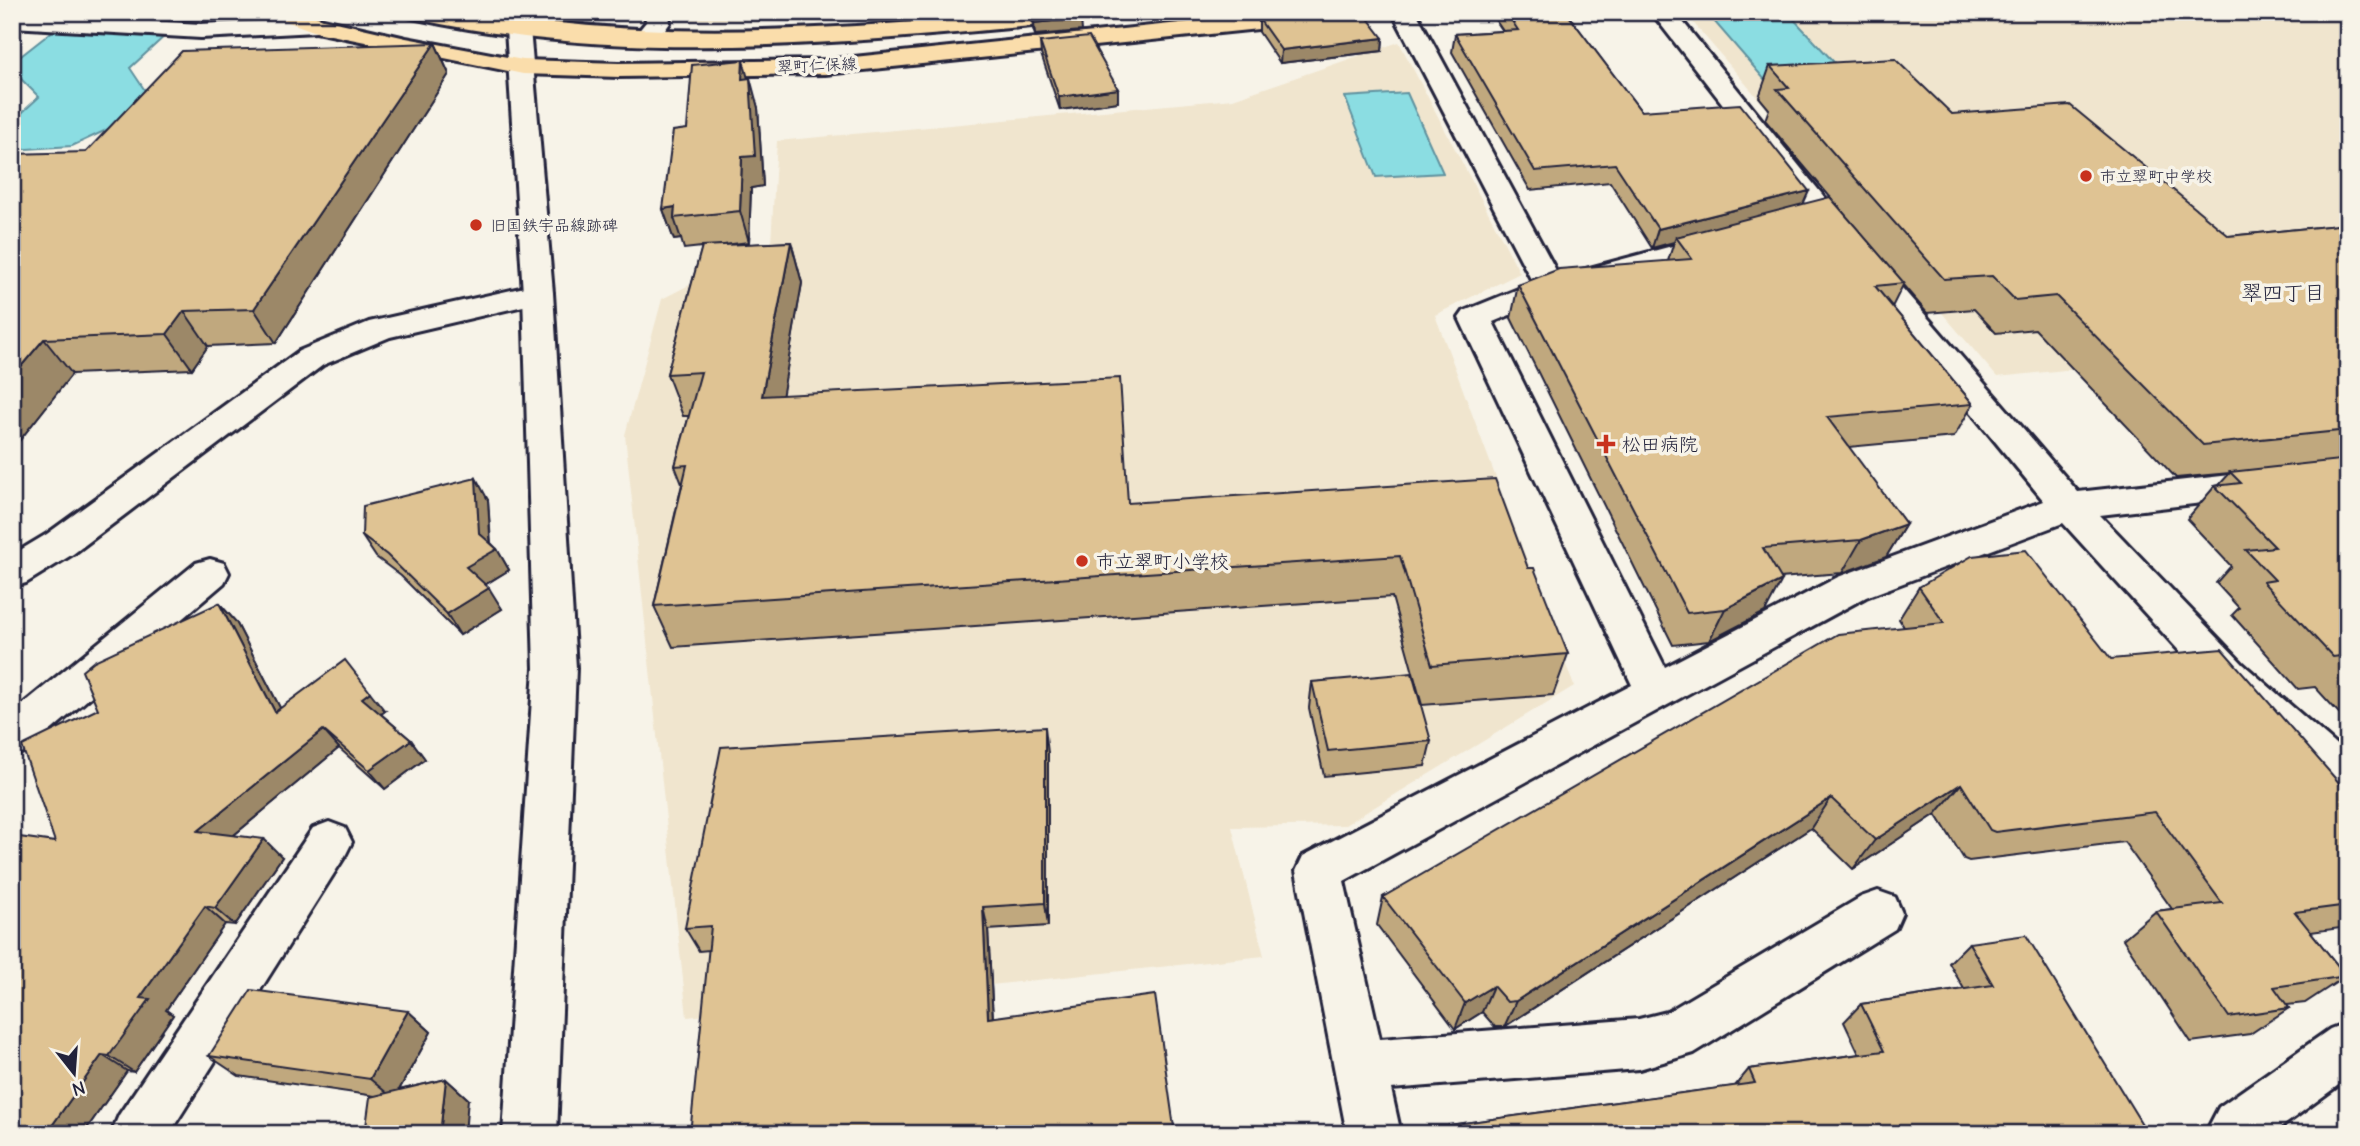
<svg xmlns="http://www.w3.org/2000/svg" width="2360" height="1146" font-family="'Comic Neue','Klee One',sans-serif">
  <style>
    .built { fill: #f0e5ce }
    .water { fill: #8bdde2; stroke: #61929f; stroke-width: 2 }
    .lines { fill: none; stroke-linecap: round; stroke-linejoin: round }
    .street-casing { stroke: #22223b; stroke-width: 6 }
    .secondary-casing { stroke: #22223b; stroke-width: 6 }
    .primary-casing { stroke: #22223b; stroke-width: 6 }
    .street { fill: #f7f3e8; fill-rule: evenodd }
    .secondary { fill: #f7f3e8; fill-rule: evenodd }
    .primary { fill: #faddab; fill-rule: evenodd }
    .wall { fill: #c0a87e; stroke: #22223b; stroke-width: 2 }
    .shaded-wall { fill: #9c8867; stroke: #22223b; stroke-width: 2 }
    .building { fill: #dfc393; stroke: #22223b; stroke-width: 2 }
    .poi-dot { fill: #c8321e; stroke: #f7f3e8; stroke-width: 2.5 }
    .labels { text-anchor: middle; stroke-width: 7; stroke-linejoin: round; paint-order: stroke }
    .far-street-label { font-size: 16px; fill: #22223b; stroke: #f7f3e8 }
    .far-poi-label { font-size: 16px; fill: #22223b; stroke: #f7f3e8; text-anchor: start }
    .poi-label { font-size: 19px; fill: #22223b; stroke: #f7f3e8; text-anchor: start }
    .neighbourhood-label { font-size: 21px; fill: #22223b; stroke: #f7f3e8 }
  </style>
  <rect width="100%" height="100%" fill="#f7f3e8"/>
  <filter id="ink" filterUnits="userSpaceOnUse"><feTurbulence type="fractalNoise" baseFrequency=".0143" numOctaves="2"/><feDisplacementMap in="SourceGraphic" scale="14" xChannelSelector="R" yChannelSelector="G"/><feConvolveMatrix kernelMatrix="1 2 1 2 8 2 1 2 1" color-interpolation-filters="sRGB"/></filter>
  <g filter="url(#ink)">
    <g class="built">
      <polygon points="686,12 829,12 829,19 687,20"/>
      <polygon points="1684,12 2348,12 2348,341 1997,377"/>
      <polygon points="1399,42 1520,273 1435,315 1574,686 1345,825 1232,827 1264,956 687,1017 625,435 662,299 771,243 777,141 1233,99"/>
    </g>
    <g class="water">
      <polygon points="77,12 170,12 168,17 179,23 130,68 156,107 72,146 12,150 12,122 39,97 12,70 12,63"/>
      <polygon points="1787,12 1845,74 1765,80 1707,13"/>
      <polygon points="1407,93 1443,173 1376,177 1345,97"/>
    </g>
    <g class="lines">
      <defs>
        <g id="street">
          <path d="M 645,12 L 669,12 L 670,23 C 661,36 654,47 636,43 L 633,38 L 646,22 Z"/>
          <polygon points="1392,12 1416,12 1565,287 1561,294 1493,322 1665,667 1838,577 2044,501 1814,221 1651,12 1675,12 1834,209 2078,492 2348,462 2348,486 2100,515 2243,664 2348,755 2348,801 2332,795 2213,688 2063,523 1866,597 1344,881 1380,1039 1639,1019 1667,1012 1861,897 1878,891 1895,897 1902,913 1895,929 1694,1053 1639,1069 1391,1089 1401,1134 1347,1134 1296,871 1303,856 1632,685 1459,318 1464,311 1533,283"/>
          <polygon points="12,13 201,24 316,18 324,20 328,25 324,30 316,32 201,38 12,27"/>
          <polygon points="1721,233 1731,236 1736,242 1731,248 1593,285 1582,282 1578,276 1582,270"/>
          <polygon points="538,284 549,286 553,293 549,300 390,337 323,365 73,554 26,583 12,587 12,555 47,534 299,351 369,322"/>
          <polygon points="210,559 224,563 229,573 224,583 27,751 12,756 12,713 196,563"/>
          <polygon points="329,822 345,828 352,842 345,856 169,1134 111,1134 119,1115 313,828"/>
          <polygon points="2348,1022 2348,1078 2272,1134 2205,1134 2219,1107 2330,1029"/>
        </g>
        <polygon id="secondary" points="509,12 533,12 530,29 553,293 576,668 557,1134 503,1134 534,668 523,293 506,29"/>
        <g id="primary">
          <polygon points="271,12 305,12 323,19 406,38 523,60 619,63 825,60 1285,12 1367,12 1363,17 1355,19 825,74 619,77 523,74 316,32 275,17"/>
          <path d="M 405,12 C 484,12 561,26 639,29 C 769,35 899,24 1029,12 L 1040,14 L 1044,19 L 1040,24 L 1032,26 C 829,45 618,63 417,19 L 409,17 Z"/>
        </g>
      </defs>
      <use href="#street" class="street-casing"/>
      <use href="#secondary" class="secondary-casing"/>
      <use href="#primary" class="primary-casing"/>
      <use href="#street" class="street"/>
      <use href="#secondary" class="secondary"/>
      <use href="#primary" class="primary"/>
    </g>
    <g class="wall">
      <polygon points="1490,12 1566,12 1641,111 1804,204 1842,211 1765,120 1769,109 1759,97 1770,66 1952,114 2229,236 2348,224 2348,723 2315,687 2298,689 2232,615 2239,608 2216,583 2231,566 2187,519 2215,486 2219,485 2230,473 2176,478 2035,329 1996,333 1974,309 1927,313 1903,285 1892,307 1973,404 1954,437 1848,447 1906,524 1886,557 1842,573 1780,578 1765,612 1709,641 1673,645 1511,318 1518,285 1668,261 1674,242 1652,248 1610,182 1530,190 1452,52 1455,34 1503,31"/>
      <polygon points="1032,16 1082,31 1035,35 1033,29"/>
      <polygon points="1259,19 1383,38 1382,51 1280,63 1259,32"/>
      <polygon points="1040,42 1118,89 1118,102 1060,110 1041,54"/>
      <polygon points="435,43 449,74 276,343 208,346 192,369 72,374 12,450 86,152"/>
      <polygon points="748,78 758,108 763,186 751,188 749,242 716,246 791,242 802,283 782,395 1128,503 1528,568 1568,654 1553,695 1422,705 1392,597 673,647 654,606 682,484 675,466 689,416 683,416 667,374 702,247 684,249 681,239 674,240 663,209 687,129"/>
      <polygon points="488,500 491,543 497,549 509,570 485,585 502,609 460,635 401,576 376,557 362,536"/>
      <polygon points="1919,587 2111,659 2348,793 2348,927 2311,932 2346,976 2305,1003 2287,1005 2289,1008 2250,1034 2191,1042 2123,939 2156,911 2172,909 2124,842 1969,861 1964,859 1936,814 1853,869 1811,828 1504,1027 1495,1027 1482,1012 1455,1029 1377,925 1383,897 1904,627 1899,619"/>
      <polygon points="219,603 236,622 280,708 385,711 381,714 411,740 425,759 385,789 339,748 234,835 282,857 235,925 225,924 166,1010 173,1015 134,1072 127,1071 83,1134 55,842 98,709"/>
      <polygon points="1312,682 1431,741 1425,766 1324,776 1309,708"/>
      <polygon points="1048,753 1048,926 988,930 993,1018 1175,1134 709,950 699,951 685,928"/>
      <polygon points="1969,943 2148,1134 1445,1134 1449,1125 1735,1086 1749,1069 1859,1054 1844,1022 1861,1004 1964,989 1949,963"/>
      <polygon points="408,1011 431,1032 399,1090 446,1079 468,1099 375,1096 239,1076 209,1056"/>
    </g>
    <g class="shaded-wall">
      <polygon points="1081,18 1082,31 1035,35 1034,23"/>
      <polygon points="1383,38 1382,51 1280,63 1281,50"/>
      <polygon points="435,43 449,74 276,343 254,309"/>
      <polygon points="743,60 751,90 742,79"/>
      <polygon points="750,78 758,108 763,186 751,188 749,242 740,211 742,157"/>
      <polygon points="1118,89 1118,102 1060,110 1059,97"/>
      <polygon points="1809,191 1801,209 1676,237 1674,242 1652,248 1658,229"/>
      <polygon points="675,207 674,218 681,239 674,240 663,209"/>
      <polygon points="791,242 802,283 775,438 762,396"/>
      <polygon points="184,311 208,346 192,369 167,334"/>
      <polygon points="44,339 72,374 12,450 12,377"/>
      <polygon points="476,478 488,500 491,552 497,549 509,570 479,588 466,567"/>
      <polygon points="1906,524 1886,557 1842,573 1861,540"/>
      <polygon points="1782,580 1765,612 1709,641 1725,609"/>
      <polygon points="489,588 502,609 460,635 447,614"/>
      <polygon points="219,603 236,622 292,731 275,712"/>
      <polygon points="370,692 385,711 377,717 362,698"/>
      <polygon points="1045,727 1048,753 1048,926 1045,903"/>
      <polygon points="323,730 339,748 217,849 198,831"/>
      <polygon points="411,740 425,759 385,789 369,770"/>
      <polygon points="1961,784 1936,814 1853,869 1875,840"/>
      <polygon points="1831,798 1811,828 1504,1027 1516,1001"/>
      <polygon points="264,839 282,857 235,925 215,908"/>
      <polygon points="205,906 225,924 166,1010 173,1015 134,1072 109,1056 140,998"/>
      <polygon points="983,907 988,930 994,1039 988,1018"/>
      <polygon points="1493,986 1482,1012 1455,1029 1465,1003"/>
      <polygon points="408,1011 431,1032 394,1099 370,1079"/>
      <polygon points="102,1055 127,1071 83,1134 46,1134"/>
      <polygon points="446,1079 468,1099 465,1134 440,1134"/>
    </g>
    <g class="building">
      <polygon points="1042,12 1079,12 1081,18 1034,23 1032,16"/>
      <polygon points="1324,12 1363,12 1383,38 1281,50 1259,19"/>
      <polygon points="1506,12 1566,12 1641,111 1740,104 1809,191 1658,229 1615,164 1535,171 1455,34 1518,30"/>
      <polygon points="1089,37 1118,89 1059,97 1040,42"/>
      <polygon points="435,43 254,309 184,311 167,334 44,339 12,377 12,154 86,152 182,51"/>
      <polygon points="1895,59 1952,114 2070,105 2229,236 2348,224 2348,430 2203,445 2056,296 2015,300 1992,276 1944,279 1777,89 1789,88 1770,66"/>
      <polygon points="743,60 742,79 750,78 755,156 742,157 740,211 674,218 675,207 663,209 673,131 687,129 692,65"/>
      <polygon points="1830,197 1904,283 1875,286 1973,404 1827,417 1906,524 1861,540 1763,548 1782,580 1725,609 1687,613 1518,285 1559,269 1692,259 1676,237"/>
      <polygon points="791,242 762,396 1120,378 1128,503 1495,479 1528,568 1534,568 1568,654 1432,665 1400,556 654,606 687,465 675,466 701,372 667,374 702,246"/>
      <polygon points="2348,459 2348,655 2333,657 2263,582 2275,580 2246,550 2275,547 2215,486 2241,483 2230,472"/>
      <polygon points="476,478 479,533 497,549 466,567 489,588 447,614 387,555 362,536 363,506"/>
      <polygon points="2026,550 2111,659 2222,649 2348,793 2348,905 2295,912 2346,976 2274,987 2289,1008 2229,1017 2156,911 2222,903 2155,812 1995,832 1990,830 1961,784 1875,840 1831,798 1516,1001 1507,1002 1493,986 1465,1003 1383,897 1838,634 1944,623 1919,587 1972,556"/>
      <polygon points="219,603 275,712 345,660 370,692 362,698 411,740 369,770 323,730 198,831 264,839 215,908 205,906 140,998 150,999 109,1056 102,1055 46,1134 12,1134 12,836 55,842 22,746 98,709 82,671 94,661"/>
      <polygon points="1412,673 1431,741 1328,751 1312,682"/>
      <polygon points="1045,727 1045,903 983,907 988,1018 1155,995 1175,1134 690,1134 711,926 685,928 721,747"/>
      <polygon points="2026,935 2148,1134 1451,1134 1449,1125 1755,1083 1749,1069 1884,1051 1861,1004 1993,985 1969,943"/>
      <polygon points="251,990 408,1011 370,1079 209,1056"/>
      <polygon points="446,1079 440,1134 365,1134 370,1097"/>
    </g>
  </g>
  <g class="poi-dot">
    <circle cx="2086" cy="176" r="7"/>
    <circle cx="476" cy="225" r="7"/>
    <path d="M1602.5 433.5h7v7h7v7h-7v7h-7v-7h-7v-7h7z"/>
    <circle cx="1082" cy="561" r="7"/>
  </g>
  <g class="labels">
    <g class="far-street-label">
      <text transform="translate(817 65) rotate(-3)" y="6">翠町仁保線</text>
    </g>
    <g class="far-poi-label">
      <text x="2100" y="182">市立翠町中学校</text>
      <text x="490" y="231">旧国鉄宇品線跡碑</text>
    </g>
    <g class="poi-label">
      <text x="1622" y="451">松田病院</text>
      <text x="1096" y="568">市立翠町小学校</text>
    </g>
    <g class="neighbourhood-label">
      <text x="2283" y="300">翠四丁目</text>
    </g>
  </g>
  <rect width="2360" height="1146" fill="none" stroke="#f7f3e8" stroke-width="42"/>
  <rect x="21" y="21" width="2318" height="1104" fill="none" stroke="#22223b" stroke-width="2.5" filter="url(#ink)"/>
  <g transform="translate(74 1073) rotate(163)" stroke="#f7f3e8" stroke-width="5" paint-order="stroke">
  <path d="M0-5L12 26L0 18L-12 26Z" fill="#22223b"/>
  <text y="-10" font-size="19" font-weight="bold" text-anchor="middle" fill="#22223b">N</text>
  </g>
</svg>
